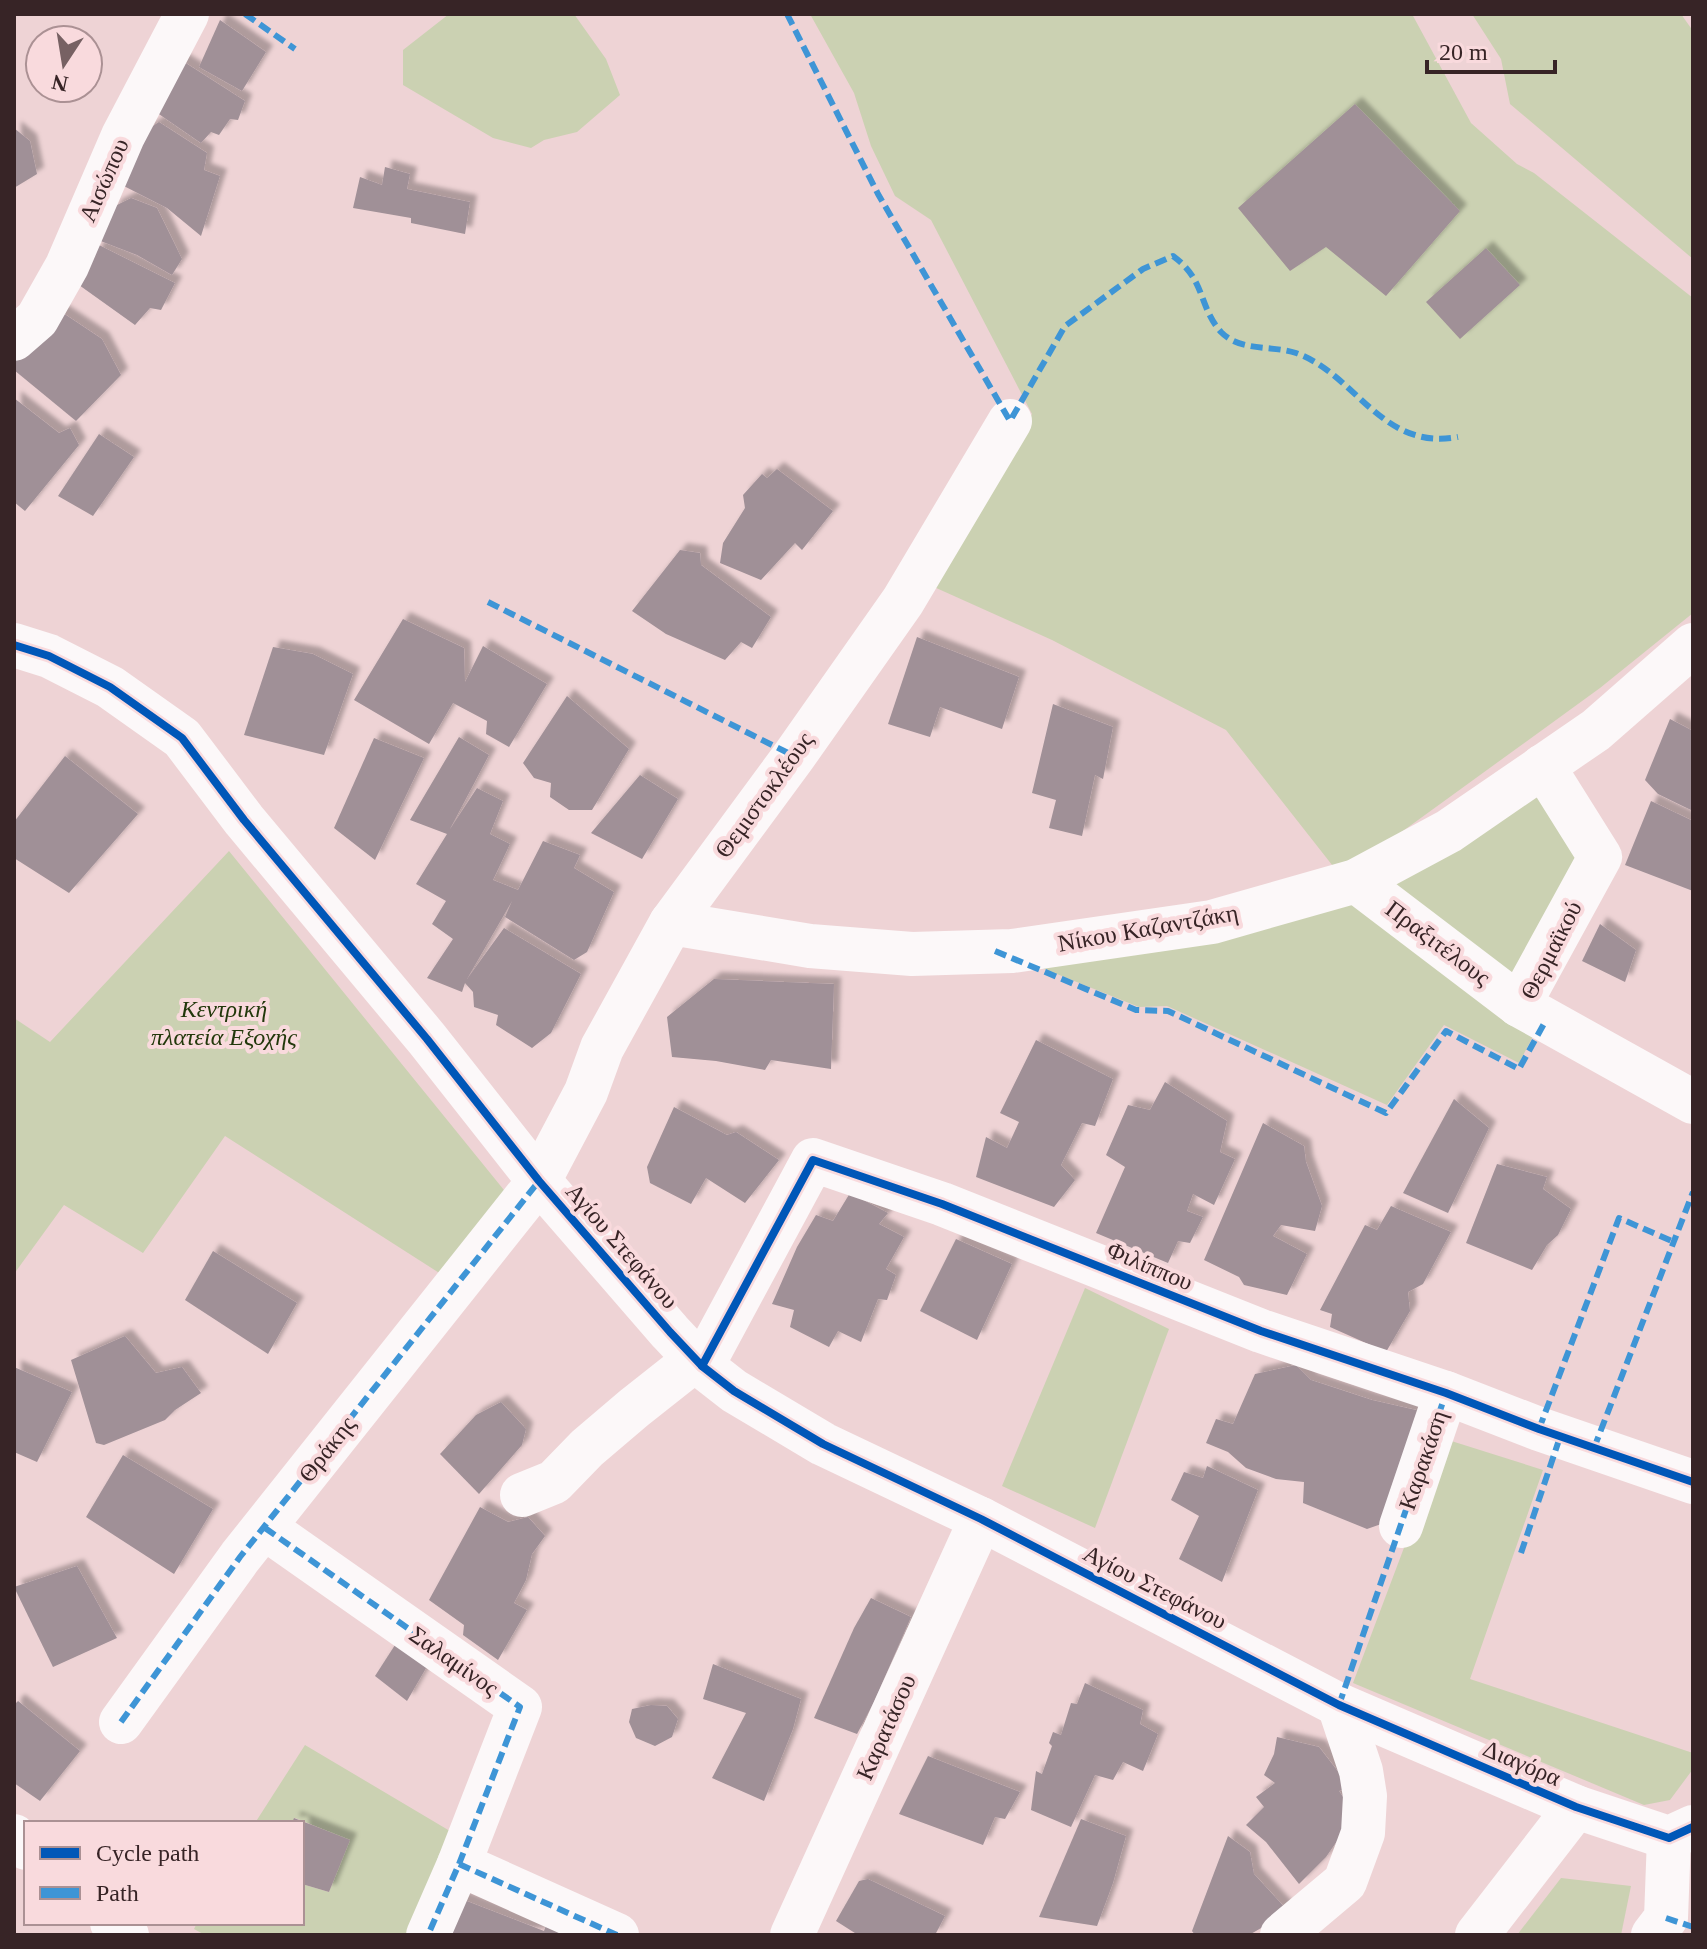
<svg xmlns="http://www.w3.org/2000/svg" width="1707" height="1949" font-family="'Times New Roman',serif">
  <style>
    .green { fill: #cbd1b2 }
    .building { fill: #a09097; filter: url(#shadow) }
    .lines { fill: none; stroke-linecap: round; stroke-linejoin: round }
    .minor { stroke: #fcf8f9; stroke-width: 44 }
    .quiet { stroke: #3e95d6; stroke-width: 6; stroke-dasharray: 12 6; stroke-linecap: butt }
    .cycleway-casing { stroke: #f9dadd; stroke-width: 13 }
    .cycleway { stroke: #0057b8; stroke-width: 8 }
    .labels { text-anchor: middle; stroke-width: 8; stroke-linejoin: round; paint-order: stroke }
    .street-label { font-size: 24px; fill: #372426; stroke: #f9dadd }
    .park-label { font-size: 24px; font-style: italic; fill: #22380b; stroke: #f9dadd }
  </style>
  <defs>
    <filter id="shadow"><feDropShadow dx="7" dy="-7" stdDeviation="2" flood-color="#0004"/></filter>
  </defs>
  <rect width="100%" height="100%" fill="#eed3d5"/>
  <g class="green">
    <polygon points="449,14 574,14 606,59 620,95 577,132 544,140 531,148 493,138 403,85 403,50"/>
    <polygon points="810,14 1412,14 1471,123 1517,164 1534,173 1693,298 1693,613 1600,688 1396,836 1336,870 1226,730 1052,640 934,587 1032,414 931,220 895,196 871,146 854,93"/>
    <polygon points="1472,14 1681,14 1693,31 1693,259 1510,104 1501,59"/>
    <polygon points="1545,793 1585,866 1514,994 1371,884"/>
    <polygon points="229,851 508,1195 444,1276 225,1136 143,1253 64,1205 14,1274 14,1018 50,1042"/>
    <polygon points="1358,889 1540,1023 1519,1063 1444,1025 1387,1105 1167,1006 1139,1007 1022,960"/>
    <polygon points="1085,1288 1169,1329 1095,1528 1002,1486"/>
    <polygon points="1445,1439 1543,1470 1470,1679 1693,1753 1693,1769 1670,1800 1644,1805 1353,1683"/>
    <polygon points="305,1745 455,1834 410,1935 205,1935 194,1929 197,1923 302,1923 302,1884 329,1892 349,1840 295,1818 292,1823 255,1823"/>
    <polygon points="1561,1878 1631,1886 1621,1935 1517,1935"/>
  </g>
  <g class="building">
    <polygon points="220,20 266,52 242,91 199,67"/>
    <polygon points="181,60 245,101 238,120 230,119 219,135 211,132 201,143 153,110"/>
    <polygon points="1355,104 1460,211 1386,296 1326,247 1290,271 1238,208"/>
    <polygon points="159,122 207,153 204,170 220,176 201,236 167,208 116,182 136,137"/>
    <polygon points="14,128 30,141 37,174 14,188"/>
    <polygon points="385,167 410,174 407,189 470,202 465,234 411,223 411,218 353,208 360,177 382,185"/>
    <polygon points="131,198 157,208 182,259 172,275 137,255 98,240 115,206"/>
    <polygon points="99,245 175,283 161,310 150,308 135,325 79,285"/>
    <polygon points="1486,248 1520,285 1460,339 1426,302"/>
    <polygon points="60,311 102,339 121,375 76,421 14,370 14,351"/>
    <polygon points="14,398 59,433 70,428 79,445 25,511 14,502"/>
    <polygon points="99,434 134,457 93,516 58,496"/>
    <polygon points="777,469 833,511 802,550 795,543 761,580 720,563 723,543 745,508 743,495 762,474 767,478"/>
    <polygon points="680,550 700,553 701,565 771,617 752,648 741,642 725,660 666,634 632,611"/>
    <polygon points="403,619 464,648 465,682 483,646 547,684 509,747 486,734 487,721 453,703 429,744 354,700"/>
    <polygon points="917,637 1019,677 1002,729 940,707 930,737 888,724"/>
    <polygon points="273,647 313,654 353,674 324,755 244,735"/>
    <polygon points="567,696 629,749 592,810 569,810 550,797 551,783 534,778 523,763"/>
    <polygon points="1053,704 1113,727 1103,779 1095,775 1082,836 1049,828 1056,800 1032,793"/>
    <polygon points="1670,719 1693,731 1693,811 1658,794 1645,780"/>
    <polygon points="459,737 489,755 450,829 477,788 503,801 490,834 510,844 493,880 518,890 543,841 580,855 574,868 614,892 587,952 574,960 505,917 512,901 467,979 504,928 581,974 551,1033 532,1048 496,1025 498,1015 474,1007 473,992 465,983 462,992 427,978 453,939 432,924 446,901 416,884 447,834 410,820"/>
    <polygon points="374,738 424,758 375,860 334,828"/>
    <polygon points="65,756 138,814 69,893 14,858 14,822"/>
    <polygon points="640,775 678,799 642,859 591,833"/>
    <polygon points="1651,801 1693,821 1693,891 1625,865"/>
    <polygon points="1600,924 1636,950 1625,982 1582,961"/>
    <polygon points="714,979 834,984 831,1069 771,1060 765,1070 716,1061 672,1057 667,1017"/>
    <polygon points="1036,1040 1113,1079 1095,1126 1082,1123 1061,1165 1075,1180 1054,1207 976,1177 986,1137 1007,1148 1019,1122 1000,1113"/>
    <polygon points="1165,1082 1227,1121 1220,1152 1235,1159 1214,1205 1193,1194 1187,1211 1203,1217 1190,1243 1178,1241 1168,1263 1096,1233 1125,1167 1106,1155 1128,1105 1150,1110"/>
    <polygon points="1454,1099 1489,1128 1448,1213 1403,1193"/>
    <polygon points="674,1107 727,1135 736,1132 779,1160 745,1203 706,1178 691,1204 650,1183 647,1167"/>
    <polygon points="1263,1123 1304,1146 1306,1162 1322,1206 1315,1231 1281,1225 1273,1236 1307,1254 1287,1295 1244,1285 1239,1277 1204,1260"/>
    <polygon points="1497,1164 1547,1177 1543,1189 1571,1209 1558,1235 1547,1245 1532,1270 1466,1243"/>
    <polygon points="850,1193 888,1213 879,1224 904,1237 886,1269 896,1275 887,1300 878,1299 861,1342 838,1331 829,1347 790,1327 794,1310 772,1304 797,1247 816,1215 833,1221"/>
    <polygon points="1391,1206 1451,1232 1423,1284 1408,1292 1410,1311 1386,1352 1330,1327 1332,1314 1320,1310 1365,1225 1377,1230"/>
    <polygon points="956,1239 1012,1264 977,1340 920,1311"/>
    <polygon points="213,1251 297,1303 268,1354 185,1300"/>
    <polygon points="125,1336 156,1373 182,1367 201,1393 175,1410 165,1420 104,1445 96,1443 71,1360"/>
    <polygon points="1296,1365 1311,1380 1372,1400 1429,1413 1387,1522 1367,1529 1303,1503 1304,1482 1276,1479 1246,1468 1228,1452 1206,1443 1216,1419 1233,1424 1255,1374"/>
    <polygon points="14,1367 72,1392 37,1462 14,1452"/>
    <polygon points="501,1402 526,1429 522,1445 479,1494 440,1454 476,1415"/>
    <polygon points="123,1455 213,1509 174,1574 86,1517"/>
    <polygon points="1207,1466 1258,1490 1222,1582 1179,1559 1199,1516 1171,1500 1184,1472 1203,1478"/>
    <polygon points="480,1507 508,1522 528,1517 545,1536 532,1554 526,1580 514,1603 527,1610 498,1660 463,1635 464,1625 429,1600"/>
    <polygon points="77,1566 117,1638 53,1667 14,1587"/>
    <polygon points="871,1598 911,1617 874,1702 857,1734 814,1718 854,1628"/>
    <polygon points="395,1645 429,1663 407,1701 375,1676"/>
    <polygon points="713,1664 801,1699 793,1729 764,1801 712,1778 746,1713 703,1699"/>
    <polygon points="1085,1683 1143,1710 1140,1724 1158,1734 1143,1771 1123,1762 1113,1780 1095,1775 1071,1827 1031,1810 1036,1771 1042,1774 1052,1746 1049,1743 1053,1732 1061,1735 1071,1703 1077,1704"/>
    <polygon points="18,1701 80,1751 40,1801 14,1783 14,1705"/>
    <polygon points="651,1705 667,1706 678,1719 672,1737 655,1746 636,1738 629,1722 632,1709"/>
    <polygon points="1277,1737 1319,1747 1350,1787 1339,1791 1355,1815 1326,1857 1299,1884 1266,1842 1246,1825 1264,1807 1256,1797 1275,1783 1264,1775 1274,1754"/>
    <polygon points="928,1756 1020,1792 1005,1819 995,1817 983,1845 899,1814"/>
    <polygon points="294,1818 350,1840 329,1892 302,1884 302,1823 292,1823"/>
    <polygon points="1081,1819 1126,1836 1113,1883 1097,1926 1039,1917"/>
    <polygon points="1228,1836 1250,1852 1254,1874 1289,1912 1249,1935 1195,1935 1192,1931"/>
    <polygon points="868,1879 945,1916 935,1935 858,1935 836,1921 859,1881"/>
    <polygon points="459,1898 544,1931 550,1915 606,1935 446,1935"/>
  </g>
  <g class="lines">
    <g class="minor">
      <polyline points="14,339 37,319 67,266 123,136 187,14"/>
      <polyline points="14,645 49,656 110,687 182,738 244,820 427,1039 539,1181 670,1332 702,1366 734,1391 823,1444 981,1519 1339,1705 1576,1807 1669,1838 1693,1827"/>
      <polyline points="1543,766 1600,857 1519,1005 1693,1102"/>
      <polyline points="1356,881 1519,1005"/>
      <polyline points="671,923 810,946 912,954 1012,951 1212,922 1356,881 1449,831 1596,730 1693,645"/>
      <polyline points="702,1366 813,1160 942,1204 1261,1331 1446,1393 1539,1429 1693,1482"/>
      <polyline points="522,1495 554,1482 587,1448 634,1408 696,1359"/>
      <polyline points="1401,1526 1446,1393"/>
      <polyline points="265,1528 520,1707 459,1864 428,1935"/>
      <polyline points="121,1722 240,1557 539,1181 586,1092 602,1048 671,923 794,756 903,601 1010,421"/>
      <polyline points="14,1836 26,1848"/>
      <polyline points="459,1864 617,1935"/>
      <polyline points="112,1923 127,1935"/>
      <polyline points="792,1935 981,1519"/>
      <polyline points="1282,1935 1345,1882 1363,1833 1365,1796 1361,1771 1339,1705"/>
      <polyline points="1477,1935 1576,1807"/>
      <polyline points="1653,1935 1666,1918 1669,1838"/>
    </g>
    <g class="quiet">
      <polyline points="245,14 295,49"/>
      <path d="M 787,14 L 878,194 L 1010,421 L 1065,326 L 1143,269 L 1173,256 C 1206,280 1198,306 1221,332 C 1240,352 1272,345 1296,353 C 1357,375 1381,451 1458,437"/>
      <polyline points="488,602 794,756"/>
      <polyline points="995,951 1136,1010 1168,1011 1386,1113 1446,1031 1519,1069 1546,1020"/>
      <polyline points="1539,1429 1619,1218 1674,1242"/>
      <polyline points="1594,1448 1693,1192"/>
      <polyline points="265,1528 520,1707 459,1864 428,1935"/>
      <polyline points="1521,1553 1560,1437"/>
      <polyline points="1339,1705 1446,1393"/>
      <polyline points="121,1722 240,1557 539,1181"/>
      <polyline points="459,1864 617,1935"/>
      <polyline points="1666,1918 1693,1927"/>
    </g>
    <defs>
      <g id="cycleway">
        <polyline points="14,645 49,656 110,687 182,738 244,820 427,1039 539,1181 670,1332 702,1366 734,1391 823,1444 981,1519 1339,1705 1576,1807 1669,1838 1693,1827"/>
        <polyline points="702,1366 813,1160 942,1204 1261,1331 1446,1393 1539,1429 1693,1482"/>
      </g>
    </defs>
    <use href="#cycleway" class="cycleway-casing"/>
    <use href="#cycleway" class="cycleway"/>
  </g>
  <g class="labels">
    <g class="street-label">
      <text transform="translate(104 180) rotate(-66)" y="8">Αισώπου</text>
      <text transform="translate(764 795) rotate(-54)" y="8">Θεμιστοκλέους</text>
      <text transform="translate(1148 928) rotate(-10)" y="8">Νίκου Καζαντζάκη</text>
      <text transform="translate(1438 943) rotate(37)" y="8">Πραξιτέλους</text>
      <text transform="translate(1551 950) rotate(-63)" y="8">Θερμαϊκού</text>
      <text transform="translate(622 1246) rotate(49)" y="8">Αγίου Στεφάνου</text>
      <text transform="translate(1150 1266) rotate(23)" y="8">Φιλίππου</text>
      <text transform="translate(327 1449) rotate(-52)" y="8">Θράκης</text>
      <text transform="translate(1423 1460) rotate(-71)" y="8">Καρακάση</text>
      <text transform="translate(1155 1587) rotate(27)" y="8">Αγίου Στεφάνου</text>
      <text transform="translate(454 1661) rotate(35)" y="8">Σαλαμίνος</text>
      <text transform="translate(886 1727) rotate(-66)" y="8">Καρατάσου</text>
      <text transform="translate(1522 1763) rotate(23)" y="8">Διαγόρα</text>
    </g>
    <g class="park-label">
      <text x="224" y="1017">Κεντρική<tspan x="224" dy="28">πλατεία Εξοχής</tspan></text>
    </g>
  </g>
  <rect width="1707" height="1949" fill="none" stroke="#372426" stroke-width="32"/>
  <rect x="24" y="1821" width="280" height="104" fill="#f9dadd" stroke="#ab9194" stroke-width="2"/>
  <rect x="40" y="1847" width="40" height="12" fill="#0057b8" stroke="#ab9194" stroke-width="2"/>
  <text x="96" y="1861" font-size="24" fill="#372426">Cycle path</text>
  <rect x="40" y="1887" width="40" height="12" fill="#3e95d6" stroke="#ab9194" stroke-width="2"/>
  <text x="96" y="1901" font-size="24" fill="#372426">Path</text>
  <g transform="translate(64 64) rotate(192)"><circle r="38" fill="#f9dadd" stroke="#ab9194" stroke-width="2"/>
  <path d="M0-6L14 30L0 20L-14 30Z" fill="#776163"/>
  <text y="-12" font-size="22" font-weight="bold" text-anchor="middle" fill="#372426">N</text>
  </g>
  <path d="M1427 60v12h128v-12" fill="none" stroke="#372426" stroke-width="4"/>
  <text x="1439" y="60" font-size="24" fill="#372426" stroke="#f9dadd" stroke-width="6" paint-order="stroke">20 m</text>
</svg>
